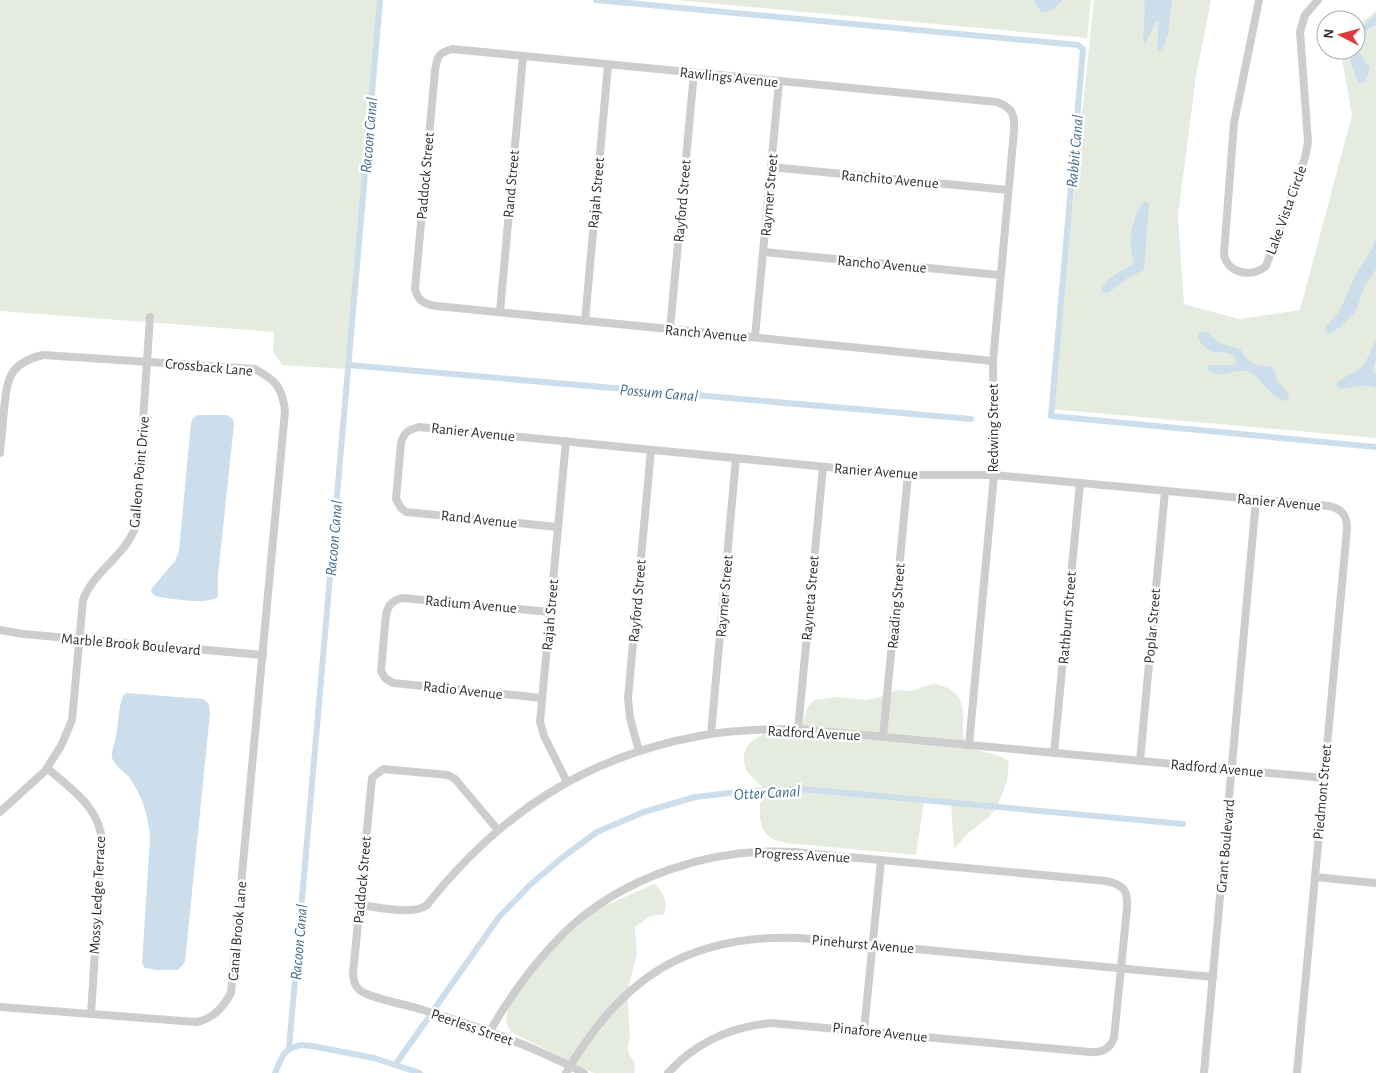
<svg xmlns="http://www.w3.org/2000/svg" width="1376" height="1073" font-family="'Alegreya Sans',sans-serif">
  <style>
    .green { fill: #e5ecdf }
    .water { fill: #ccddeb }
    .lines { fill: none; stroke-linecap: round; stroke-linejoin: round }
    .canal { stroke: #ccddeb; stroke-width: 6 }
    .minor { stroke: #cdcdcd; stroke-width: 8 }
    .labels { text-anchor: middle; stroke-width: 5; stroke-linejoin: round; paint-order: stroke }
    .street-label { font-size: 15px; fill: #303030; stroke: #fff }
    .water-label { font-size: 16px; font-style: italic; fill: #416c8f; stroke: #fff }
  </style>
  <rect width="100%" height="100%" fill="#fff"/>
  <g class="green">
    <polygon points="0,0 381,0 345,369 282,365 273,351 274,332 0,311"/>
    <polygon points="676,0 1035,0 1035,3 1041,13 1051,11 1064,0 1091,0 1087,38"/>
    <polygon points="1094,0 1211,0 1196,76 1178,216 1184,304 1239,319 1300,310 1352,115 1342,59 1345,50 1356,50 1356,27 1376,11 1376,438 1051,409"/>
    <path d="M 932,684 C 949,685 963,695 963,713 C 964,723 960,735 967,743 C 976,755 996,750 1009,762 L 1007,782 L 996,809 L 989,817 L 968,833 L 955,848 L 954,849 L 951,805 L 924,802 L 916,855 L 786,843 C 769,840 761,833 760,816 C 760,812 760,808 760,804 C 761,801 765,798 764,794 C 763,783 751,778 746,770 C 744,765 744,759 744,755 C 748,732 783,729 802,725 L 808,707 L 814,700 L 838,697 L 867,700 L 880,697 L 897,690 L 911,691 Z"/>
    <path d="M 654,884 C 663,892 669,902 664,914 L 650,916 L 635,927 L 637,954 L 627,992 L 630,1038 L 628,1046 L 629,1054 L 635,1064 L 634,1073 L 594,1073 L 511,1032 L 506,1023 L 508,1008 L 531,967 L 598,909 Z"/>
  </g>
  <g class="water">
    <polygon points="1035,0 1064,0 1051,11 1041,13 1035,3"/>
    <path d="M 1144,0 L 1172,0 C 1169,17 1171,34 1162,49 L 1158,51 L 1157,47 L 1159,22 L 1156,21 L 1146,43 L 1143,42 C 1143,27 1146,14 1144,0 Z"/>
    <path d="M 1376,14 L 1376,25 C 1363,30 1360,38 1359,52 L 1370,68 L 1365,82 L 1358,83 L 1350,60 L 1349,50 L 1356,50 L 1356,33 Z"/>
    <path d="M 1144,201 L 1149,203 L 1144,270 L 1129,277 L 1108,293 L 1101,292 C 1102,280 1121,272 1131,265 L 1134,262 C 1127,241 1132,219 1144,201 Z"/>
    <polygon points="1376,238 1376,269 1365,285 1356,311 1340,327 1329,334 1325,332 1326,326 1339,312 1356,274 1372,249"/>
    <path d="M 1202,332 L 1207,332 L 1219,343 L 1240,349 L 1247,359 L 1254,364 L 1272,367 L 1279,383 L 1289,394 L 1288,400 L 1284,401 C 1268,396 1259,373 1246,371 C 1233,369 1219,380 1207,369 L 1208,365 L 1234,365 L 1236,364 L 1235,356 C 1218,347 1214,361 1198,339 L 1199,333 Z"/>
    <path d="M 1376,340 L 1376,359 L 1373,369 L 1374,374 L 1376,374 L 1376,388 C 1363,383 1353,388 1340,389 L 1336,384 C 1342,377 1349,376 1357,371 C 1366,365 1371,350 1376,340 Z"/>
    <path d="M 198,415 L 227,415 L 233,419 L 234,424 L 218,575 L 218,597 C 208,605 173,599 160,597 L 155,596 L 151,592 L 152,588 L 175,561 L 179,551 L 191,423 L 193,418 Z"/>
    <path d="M 126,693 L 203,699 L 209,704 L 210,713 L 185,962 L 178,970 L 157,970 L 145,968 L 142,963 L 150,839 C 149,817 142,795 129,777 C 124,772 116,766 113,760 C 110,755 113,750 114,745 C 119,730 117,713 122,699 C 123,695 123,696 126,693 Z"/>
  </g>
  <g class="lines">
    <g class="canal">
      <polyline points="596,0 1078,45 1083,49 1051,416 1376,447"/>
      <polyline points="348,365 971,419"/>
      <polyline points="435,1008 499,917 530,885 563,857 597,832 644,812 695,797 747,791 802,789 1183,824"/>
      <polyline points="289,1049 300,1045 312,1046 374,1058 420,1073"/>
      <polyline points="395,1065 429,1017"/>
      <polyline points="275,1073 283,1055 289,1049 380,0"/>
    </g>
    <g class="minor">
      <path d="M 1259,0 L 1234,123 L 1224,254 C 1227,274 1252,278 1266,266 L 1305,158 L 1308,142 L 1300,32 L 1305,15 L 1318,0"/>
      <polyline points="771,167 1008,190"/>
      <polyline points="764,252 1000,275"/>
      <polyline points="500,312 523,56"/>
      <polyline points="585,321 608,65"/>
      <polyline points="670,329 694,73"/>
      <polyline points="755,337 779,82"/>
      <polyline points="566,441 540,722 544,736 567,782"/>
      <path d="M 0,453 C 1,439 3,424 4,410 C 7,379 9,363 43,355 L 255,369 C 275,380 282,386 285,411 L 231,993 C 223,1008 213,1019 196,1022 L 0,1007"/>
      <path d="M 558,527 L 406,512 L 401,508 L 396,499 L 401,443 C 404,432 408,430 419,427 L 908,475 L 994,475 L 1329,506 C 1342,509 1347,515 1347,529 L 1297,1073"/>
      <polyline points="0,630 23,634 263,655"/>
      <path d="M 542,698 L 393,683 L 385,678 L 381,671 L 386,614 C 389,604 392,601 402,598 L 550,612"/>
      <polyline points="798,729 823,467"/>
      <polyline points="711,734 736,458"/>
      <polyline points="883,737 908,475"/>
      <path d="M 969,745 L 994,475 L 993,361 L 1014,131 C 1015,115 1013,108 997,102 L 452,49 C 438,53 437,57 435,71 L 415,289 C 418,301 424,304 436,306 L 993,361"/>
      <polyline points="639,751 630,718 628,698 651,450"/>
      <polyline points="1054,753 1080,483"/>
      <polyline points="1140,761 1165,491"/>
      <path d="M 47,768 C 72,790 101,808 102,843 L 91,1014"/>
      <path d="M 0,812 L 45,771 L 61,746 L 72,720 L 83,600 C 94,570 127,555 136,525 L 150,317"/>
      <path d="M 498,830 L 455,779 L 448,775 L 383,769 L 372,778 L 353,974 C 354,984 356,990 367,994 C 383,1001 405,1004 423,1010 C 478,1026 533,1046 584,1073"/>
      <polyline points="1315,877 1376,883"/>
      <path d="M 360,905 C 379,907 412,916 427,905 C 499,814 585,757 699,736 C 732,730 765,729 798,729 L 1324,778"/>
      <polyline points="864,1030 881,861"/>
      <path d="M 490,1031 C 510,996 534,963 563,934 C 622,876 713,847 794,852 L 1106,881 C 1124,885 1128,890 1127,908 L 1114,1038 C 1110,1049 1102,1053 1090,1052 L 771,1023 C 730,1027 696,1042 668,1073"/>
      <path d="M 566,1073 C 621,978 687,934 799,938 L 1213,977"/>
      <polyline points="1204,1073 1256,500"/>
    </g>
  </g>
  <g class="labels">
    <g class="street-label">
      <text transform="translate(729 77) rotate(6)" y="5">Rawlings Avenue</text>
      <text transform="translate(425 176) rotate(-85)" y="5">Paddock Street</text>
      <text transform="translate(890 179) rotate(5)" y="5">Ranchito Avenue</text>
      <text transform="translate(511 184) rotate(-85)" y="5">Rand Street</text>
      <text transform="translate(596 193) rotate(-85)" y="5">Rajah Street</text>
      <text transform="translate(769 195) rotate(-85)" y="5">Raymer Street</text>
      <text transform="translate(682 201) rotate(-85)" y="5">Rayford Street</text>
      <text transform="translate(1286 210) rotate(-70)" y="5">Lake Vista Circle</text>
      <text transform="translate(882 264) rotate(5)" y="5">Rancho Avenue</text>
      <text transform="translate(706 333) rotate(5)" y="5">Ranch Avenue</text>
      <text transform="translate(209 367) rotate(5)" y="5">Crossback Lane</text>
      <text transform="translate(993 428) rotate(-90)" y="5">Redwing Street</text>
      <text transform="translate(473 432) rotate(6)" y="5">Ranier Avenue</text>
      <text transform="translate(876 471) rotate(4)" y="5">Ranier Avenue</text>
      <text transform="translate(139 472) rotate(-85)" y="5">Galleon Point Drive</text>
      <text transform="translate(1279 502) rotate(5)" y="5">Ranier Avenue</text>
      <text transform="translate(479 519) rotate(6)" y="5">Rand Avenue</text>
      <text transform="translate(724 596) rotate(-85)" y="5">Raymer Street</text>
      <text transform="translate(810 598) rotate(-85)" y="5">Rayneta Street</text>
      <text transform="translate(637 601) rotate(-85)" y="5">Rayford Street</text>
      <text transform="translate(471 604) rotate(5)" y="5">Radium Avenue</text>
      <text transform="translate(896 606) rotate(-85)" y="5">Reading Street</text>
      <text transform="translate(550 615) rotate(-85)" y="5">Rajah Street</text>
      <text transform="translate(1067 618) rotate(-85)" y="5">Rathburn Street</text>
      <text transform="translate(1152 626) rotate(-85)" y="5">Poplar Street</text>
      <text transform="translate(131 644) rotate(5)" y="5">Marble Brook Boulevard</text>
      <text transform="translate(463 690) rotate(6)" y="5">Radio Avenue</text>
      <text transform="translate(814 733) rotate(3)" y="5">Radford Avenue</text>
      <text transform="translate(1217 768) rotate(5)" y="5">Radford Avenue</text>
      <text transform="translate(1322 792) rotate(-85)" y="5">Piedmont Street</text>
      <text transform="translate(1225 846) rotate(-85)" y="5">Grant Boulevard</text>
      <text transform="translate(802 855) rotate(3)" y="5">Progress Avenue</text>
      <text transform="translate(362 880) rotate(-85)" y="5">Paddock Street</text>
      <text transform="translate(97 895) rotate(-87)" y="5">Mossy Ledge Terrace</text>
      <text transform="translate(237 931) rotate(-85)" y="5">Canal Brook Lane</text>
      <text transform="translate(863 944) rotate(5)" y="5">Pinehurst Avenue</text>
      <text transform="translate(472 1027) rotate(19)" y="5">Peerless Street</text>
      <text transform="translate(880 1032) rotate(6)" y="5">Pinafore Avenue</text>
    </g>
    <g class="water-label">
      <text transform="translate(368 135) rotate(-85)" y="6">Racoon Canal</text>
      <text transform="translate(1074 151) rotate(-85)" y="6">Rabbit Canal</text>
      <text transform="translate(659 392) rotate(5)" y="6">Possum Canal</text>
      <text transform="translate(333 538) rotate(-85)" y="6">Racoon Canal</text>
      <text transform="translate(767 792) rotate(-3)" y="6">Otter Canal</text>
      <text transform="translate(298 942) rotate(-85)" y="6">Racoon Canal</text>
    </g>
  </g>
  <g transform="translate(1341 35) rotate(276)"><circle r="24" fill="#ffffff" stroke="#acacac"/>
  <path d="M0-4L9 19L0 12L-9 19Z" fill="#dd3c3e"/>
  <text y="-8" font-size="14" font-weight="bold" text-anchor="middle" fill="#303030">N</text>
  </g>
</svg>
